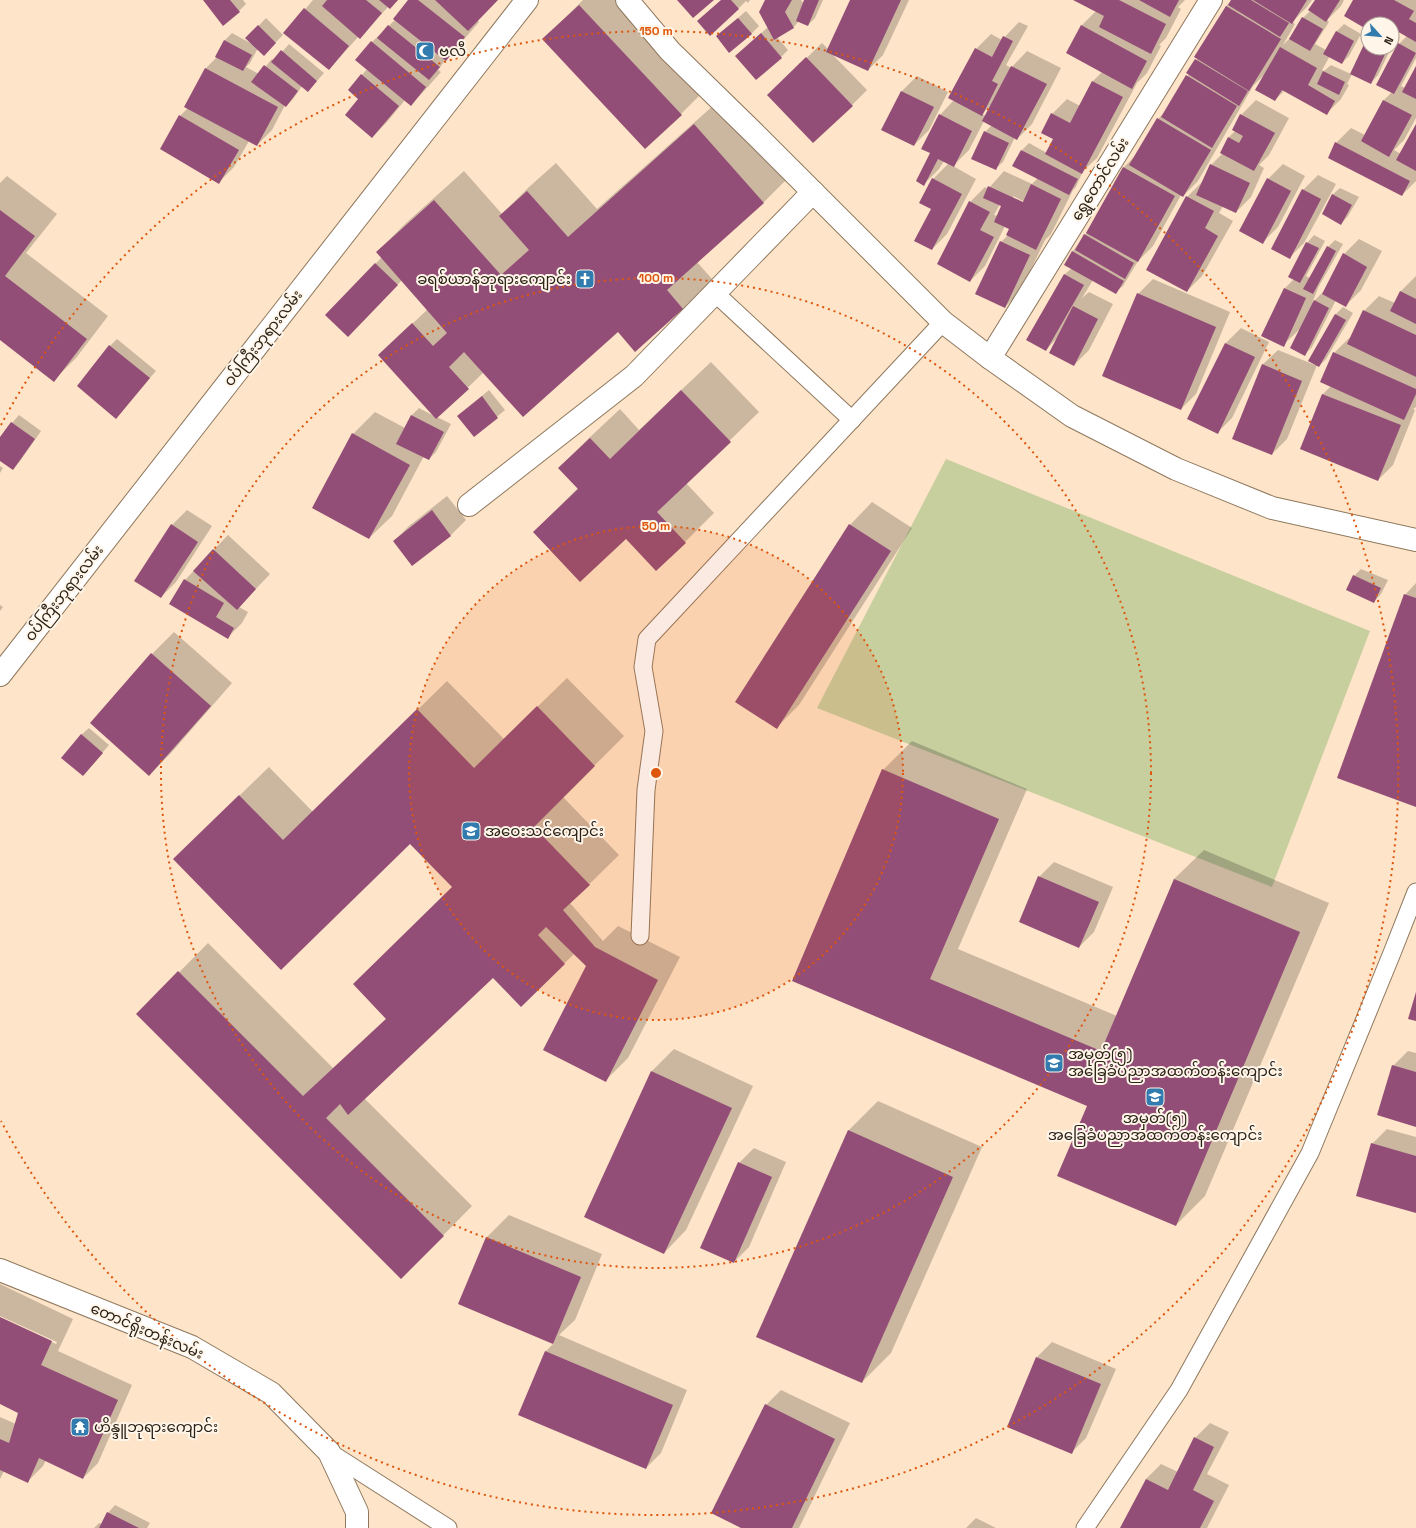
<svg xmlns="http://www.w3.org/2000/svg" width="1416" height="1528" font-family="'Space Grotesk','Noto Sans Myanmar',sans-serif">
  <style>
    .green { fill: #c8cf9f }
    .shadow { fill: #0003; fill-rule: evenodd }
    .building { fill: #934e77 }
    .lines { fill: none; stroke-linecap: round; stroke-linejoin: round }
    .lane-casing { stroke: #8e785e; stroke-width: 19 }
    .street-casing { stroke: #8e785e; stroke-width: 24 }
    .secondary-casing { stroke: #8e785e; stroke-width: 24 }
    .primary-casing { stroke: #8e785e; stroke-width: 24 }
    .lane { stroke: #fff; stroke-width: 17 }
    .street { stroke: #fff; stroke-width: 22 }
    .secondary { stroke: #fff; stroke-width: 22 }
    .primary { stroke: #fff; stroke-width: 22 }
    .ring { fill: none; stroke: #de560c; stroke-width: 2; stroke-dasharray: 2 4 }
    .labels { text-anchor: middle; stroke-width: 4; stroke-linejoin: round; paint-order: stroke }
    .poi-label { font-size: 15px; fill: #2a2116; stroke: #fff5e9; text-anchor: start }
    .street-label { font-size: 15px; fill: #2a2116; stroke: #fff5e9 }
    .centre { fill: #de560c; stroke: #fff5e9; stroke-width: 2 }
    .ring-label { font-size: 12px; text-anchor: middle; font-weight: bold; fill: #de560c; stroke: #fff5e9; stroke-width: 4; stroke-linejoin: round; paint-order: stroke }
  </style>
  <rect width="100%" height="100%" fill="#fee4c8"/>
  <polygon class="green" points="946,459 1370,631 1272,887 817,708"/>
  <g class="shadow">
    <polygon points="204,0 243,0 246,4 239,11"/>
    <polygon points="313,0 398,0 388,7 360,37 359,36 329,69 285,33"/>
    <polygon points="409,0 497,0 477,20 479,22 460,44 446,59 438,70 441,72 425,90 411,105 405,100 387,122 372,137 360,99 362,75 367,69 372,42 396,19"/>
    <polygon points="583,0 617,0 703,92 681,114 544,39"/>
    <polygon points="721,0 750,0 748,3 746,1 738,9"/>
    <polygon points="766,0 801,0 804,4 805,0 823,0 815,18 808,25 799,21 793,28 777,37 788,50 781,57 744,49 768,27"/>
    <polygon points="851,0 909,0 883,55 868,70 832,54 867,90 852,105 784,80 822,43 828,49"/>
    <path d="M 1075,0 L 1185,0 L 1178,7 L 1181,9 L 1166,38 L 1159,45 L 1161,46 L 1147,73 L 1137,83 L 1097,158 L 1083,171 L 1076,187 L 1073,190 L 1051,234 L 1045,240 L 1020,292 L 1005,307 L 1001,242 L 1008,235 L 1010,229 L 1005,226 L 985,266 L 970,281 L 970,202 L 985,187 L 988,189 L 1004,171 L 1032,184 L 1038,178 L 1022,150 L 1029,143 L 1047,153 L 1054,138 L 1052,114 L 1067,99 L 1080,106 L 1093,81 L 1102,72 L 1081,26 L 1096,11 ZM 1013,196 L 1027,203 L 1027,205 L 1013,198 ZM 1000,204 L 1003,206 L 998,216 L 994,215 Z"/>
    <polygon points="1232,0 1312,0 1307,7 1292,22 1295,24 1283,45 1292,36 1303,18 1310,11 1316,0 1344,0 1341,6 1327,20 1329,22 1315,44 1326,50 1336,32 1344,24 1361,34 1349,56 1342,63 1330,56 1322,70 1324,71 1331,65 1351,74 1368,39 1368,48 1391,48 1378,75 1371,83 1352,74 1347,84 1349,85 1341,99 1326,114 1284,91 1275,100 1265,74 1253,86 1198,181 1183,196 1181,195 1153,246 1138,261 1123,286 1115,293 1093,280 1082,298 1089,292 1113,304 1089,350 1074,365 1057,338 1046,350 1065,274 1072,268 1066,264 1073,251 1087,232 1124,167 1136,155 1158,119 1166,111 1189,74 1226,6"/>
    <polygon points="1354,0 1416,0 1416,58 1401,86 1405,88 1416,68 1416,118 1404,140 1394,150 1401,154 1416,126 1416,181 1402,195 1336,143 1351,128 1365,135 1384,100 1392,92 1399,44 1407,36 1398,31 1392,37 1392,24 1368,24 1368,28"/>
    <polygon points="746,11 759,26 751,34 725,29"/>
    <polygon points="266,18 283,35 264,54 258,48 250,63 246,67 259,74 272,59 274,61 289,44 324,73 308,91 302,86 293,99 286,106 285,105 272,130 257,145 249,141 234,167 219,182 161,148 180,116 188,108 186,106 206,68 217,57 225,40 232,33 252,44 247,38"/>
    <path d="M 1019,22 L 1028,26 L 1006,65 L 1011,68 L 1027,51 L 1061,68 L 1032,124 L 1017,139 L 1015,137 L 1003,162 L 995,169 L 985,132 L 992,125 L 984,121 L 969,150 L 953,166 L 976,179 L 947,234 L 932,249 L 933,179 L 949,163 L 944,161 L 939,169 L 924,184 L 940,115 L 954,100 L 976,49 L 991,34 L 1002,40 ZM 992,104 L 986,116 L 982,114 Z"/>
    <polygon points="1392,39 1395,40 1392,46"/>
    <polygon points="917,76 948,92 929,130 914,145 882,129 902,91"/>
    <polygon points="724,96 793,173 764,202 697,262 712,279 683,309 618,331 484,372 437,417 451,424 436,452 429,459 424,456 392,516 369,538 353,434 375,412 405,428 411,416 419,408 436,417 379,355 428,309 402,280 363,321 326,315 382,257 377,252 406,223 464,171 502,214 529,187 556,163 597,209"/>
    <polygon points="1256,100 1289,118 1269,155 1259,165 1264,168 1251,197 1236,212 1223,206 1219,213 1233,221 1202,276 1187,291 1187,197 1202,182 1211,165 1223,153 1229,137 1235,131 1241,115"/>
    <polygon points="1283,164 1305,176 1278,227 1263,242 1268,179"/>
    <polygon points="1318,175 1336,184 1304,243 1289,258 1272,248 1303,190"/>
    <polygon points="7,176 57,214 26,253 108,316 76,358 54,380 0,339 0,183"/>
    <polygon points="1340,188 1359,197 1348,216 1341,224 1332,195"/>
    <polygon points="1314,235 1325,241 1306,276 1310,278 1328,247 1335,240 1343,244 1319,286 1312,303 1322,293 1323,294 1344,254 1359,239 1382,251 1361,290 1346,305 1336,300 1312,347 1305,354 1300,329 1283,345 1263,336 1285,288 1294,279 1307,243"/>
    <polygon points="1416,276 1416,407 1413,409 1415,410 1393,465 1378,480 1301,449 1323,394 1331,386 1334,353 1349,338 1351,339 1364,311 1379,296 1395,303 1401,291"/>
    <polygon points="1153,279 1230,312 1196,394 1181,409 1138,294"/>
    <polygon points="1343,307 1353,313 1326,359 1319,366 1317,365 1287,439 1272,454 1262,365 1278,350 1315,365 1335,315"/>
    <polygon points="1241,328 1269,342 1232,418 1217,433 1226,343"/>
    <polygon points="117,339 156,371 116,417 110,346"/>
    <polygon points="711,362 759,412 686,483 714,513 685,542 656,570 626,538 534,532 578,488 559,468 588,439 620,409 639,430"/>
    <polygon points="489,390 505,410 474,436 458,416"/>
    <polygon points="19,415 41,431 20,461 13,469 0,460 0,439 12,423"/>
    <polygon points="0,466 3,468 0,473"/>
    <polygon points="447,496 466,520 451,535 412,565 394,541 409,526"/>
    <polygon points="872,502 912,528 799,705 777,727 850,525"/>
    <polygon points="187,510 212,526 176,582 161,597 172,525"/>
    <polygon points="228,535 270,574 239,607 248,612 242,623 227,638 185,580"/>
    <polygon points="1361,569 1388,580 1381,594 1374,602 1354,576"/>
    <polygon points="1416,583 1416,805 1405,595"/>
    <polygon points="0,605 3,607 0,611"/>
    <polygon points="174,632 232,683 171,753 149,775 152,654"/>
    <polygon points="567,678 624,736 563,797 619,855 570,903 603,941 618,926 680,957 628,1058 606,1080 587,966 574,954 521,1006 506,964 364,1098 472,1206 401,1278 138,1014 208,943 333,1068 387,1018 453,887 410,842 281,969 204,830 269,767 313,812 447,681 504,739"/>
    <polygon points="89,728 109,745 83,775 81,735"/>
    <polygon points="912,741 1027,789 958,949 1117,1016 1174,879 1204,850 1329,903 1205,1196 1176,1225 1088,1105 793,980 883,770"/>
    <polygon points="1054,862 1113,887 1094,932 1079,947 1039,877"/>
    <polygon points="674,1049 753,1086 686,1230 664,1253 585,1216 652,1071"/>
    <polygon points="1408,1051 1416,1053 1416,1126 1393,1066"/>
    <polygon points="878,1101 982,1147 891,1353 862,1382 848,1131"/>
    <polygon points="1387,1129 1416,1137 1416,1212 1372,1144"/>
    <polygon points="754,1148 786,1162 749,1247 734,1262 739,1163"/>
    <polygon points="509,1215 602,1254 575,1320 559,1335 687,1390 661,1453 646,1468 519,1414 546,1351 554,1343 459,1303 487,1237"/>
    <polygon points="0,1284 73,1319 58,1351 132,1385 98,1463 83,1478 46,1460 43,1466 28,1481 4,1471 0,1479 0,1417 16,1424 20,1412 0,1403 0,1318 56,1344 57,1342 0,1316"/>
    <polygon points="1052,1342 1116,1369 1086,1438 1071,1453 1008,1427 1037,1357"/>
    <polygon points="781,1390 850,1423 799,1528 743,1528 766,1405"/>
    <polygon points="1210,1423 1229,1432 1207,1474 1229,1485 1207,1528 1122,1528 1146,1479 1161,1464 1178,1472 1195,1438"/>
    <polygon points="115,1505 150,1523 147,1528 94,1528 99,1523 102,1524 108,1513"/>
    <polygon points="976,1518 996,1528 966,1528"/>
  </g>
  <g class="building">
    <polygon points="203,0 230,0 240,12 223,26"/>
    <polygon points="327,0 366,0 382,13 360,39 322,6"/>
    <polygon points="379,0 398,0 390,9"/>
    <polygon points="408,0 418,0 465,37 446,61 393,19"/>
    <polygon points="435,0 498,0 468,31"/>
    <polygon points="677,0 714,0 693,18"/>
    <polygon points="721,0 731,0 739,9 710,36 697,21"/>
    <polygon points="765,0 792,0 785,12 794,28 774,40 759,12"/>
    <polygon points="804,0 819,0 808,26 796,21"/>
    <polygon points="850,0 901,0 868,71 826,52"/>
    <polygon points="1073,0 1119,0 1166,24 1151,54 1099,27 1104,16"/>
    <polygon points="1139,0 1179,0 1170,17"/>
    <polygon points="1231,0 1251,0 1289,23 1280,37 1228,5"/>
    <polygon points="1253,0 1307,0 1292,24"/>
    <polygon points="1315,0 1340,0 1326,22 1308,10"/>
    <polygon points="1353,0 1394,0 1414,11 1409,19 1416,23 1416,42 1395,30 1392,36 1392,24 1368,24 1368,30 1344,16"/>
    <polygon points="579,5 682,115 645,149 542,39"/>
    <polygon points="1226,6 1281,39 1249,91 1194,57"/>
    <polygon points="304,8 349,46 329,70 283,33"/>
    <polygon points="1302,17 1323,29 1310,51 1289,39"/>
    <polygon points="738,18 752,34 729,53 716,36"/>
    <polygon points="258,25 276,43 264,56 245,38"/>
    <polygon points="388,25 440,67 429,80 377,38"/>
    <polygon points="1081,25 1147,61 1132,89 1066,53"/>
    <polygon points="1336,31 1354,41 1342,64 1323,54"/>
    <polygon points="761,33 782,58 756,80 735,56"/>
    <polygon points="1003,36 1013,41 992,81 998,84 982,116 948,98 975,48 992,57"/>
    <polygon points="1368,36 1368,48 1388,48 1371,84 1350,74"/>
    <polygon points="224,40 252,55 243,71 215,57"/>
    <polygon points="371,41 426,87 411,106 355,60"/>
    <polygon points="1398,43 1416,53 1394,94 1376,85"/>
    <polygon points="1280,47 1317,68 1308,85 1335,101 1327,115 1282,90 1275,101 1255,90"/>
    <polygon points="281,50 317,81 308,92 271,62"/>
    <polygon points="806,57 853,106 813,143 767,95"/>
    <polygon points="1195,59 1248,91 1239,106 1186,73"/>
    <polygon points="264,65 298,91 286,107 251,82"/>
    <polygon points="1011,66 1047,84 1017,140 982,121"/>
    <polygon points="1416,66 1416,99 1402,92"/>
    <polygon points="205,68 278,107 257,146 184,107"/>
    <polygon points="1323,71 1345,82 1339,95 1317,84"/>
    <polygon points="361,74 399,106 372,138 345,115 358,99 348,90"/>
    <polygon points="1186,75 1237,106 1212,148 1161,117"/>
    <polygon points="1092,81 1123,97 1082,174 1045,154 1053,139 1041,133 1051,113 1070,123"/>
    <polygon points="901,91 934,107 914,146 881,130"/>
    <polygon points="1383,100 1412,115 1389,157 1361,141"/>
    <polygon points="939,114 972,131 954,167 938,159 924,186 916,181 930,153 921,149"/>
    <polygon points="1240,114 1275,133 1254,171 1220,153 1228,137 1239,143 1243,136 1232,130"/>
    <polygon points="179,115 239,150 219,184 160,149"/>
    <polygon points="1157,118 1211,150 1183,197 1129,165"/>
    <polygon points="694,124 764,203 667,290 683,309 635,352 618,332 523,417 464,352 449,367 469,389 436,419 378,355 412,323 433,346 447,333 376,252 434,200 501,275 529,250 499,216 527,191 568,237"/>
    <polygon points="1416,124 1416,171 1396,160"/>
    <polygon points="984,131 1009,143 996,170 971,159"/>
    <polygon points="1335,142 1410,181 1402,196 1328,158"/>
    <polygon points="1021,150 1078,179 1069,195 1012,166"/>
    <polygon points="1210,164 1250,183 1236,213 1196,195"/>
    <polygon points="1123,167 1175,196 1138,262 1086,233"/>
    <polygon points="932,178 962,194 932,250 914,241 931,209 919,203"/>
    <polygon points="1267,178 1291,191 1263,244 1239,231"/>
    <polygon points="1031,184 1061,199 1036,250 1006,235 1009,229 994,222 1001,206 983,198 988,186 1023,202"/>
    <polygon points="1302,189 1321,199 1290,259 1271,249"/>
    <polygon points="1332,194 1352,205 1341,225 1322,214"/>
    <polygon points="1186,196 1214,211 1205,228 1218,236 1187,292 1146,270"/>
    <polygon points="969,201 990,212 980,230 994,237 970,282 937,264"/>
    <polygon points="0,210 35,236 5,276 87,339 54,382 0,340"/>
    <polygon points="1084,234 1134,263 1125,279 1075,250"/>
    <polygon points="1000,241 1030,255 1005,308 975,294"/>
    <polygon points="1306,242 1319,248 1300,283 1288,277"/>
    <polygon points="1327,246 1336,251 1313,294 1303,289"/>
    <polygon points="1072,251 1124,281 1116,294 1064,265"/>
    <polygon points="1343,253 1367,267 1346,307 1322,294"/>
    <polygon points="375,263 398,285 348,337 325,315"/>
    <polygon points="1064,274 1084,285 1046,351 1026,340"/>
    <polygon points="1284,288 1306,298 1284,347 1261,336"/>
    <polygon points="1400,291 1416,299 1416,324 1390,311"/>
    <polygon points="1137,293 1216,327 1181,410 1102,376"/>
    <polygon points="1314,300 1329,308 1305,356 1290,348"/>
    <polygon points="1073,306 1098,319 1074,366 1049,353"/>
    <polygon points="1363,310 1416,335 1416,377 1347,344"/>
    <polygon points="1335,314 1346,320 1319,367 1308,361"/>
    <polygon points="1225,343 1255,357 1218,434 1187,419"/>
    <polygon points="109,345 150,378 116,419 77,386"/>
    <polygon points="1333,352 1416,389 1416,394 1404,420 1320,382"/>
    <polygon points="1262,364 1302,381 1272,455 1232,439"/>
    <polygon points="681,390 731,442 657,512 686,543 656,571 626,539 580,582 533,532 578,489 558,468 590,438 610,459"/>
    <polygon points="1322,394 1401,425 1378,481 1300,449"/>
    <polygon points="482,396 498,418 474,437 457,416"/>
    <polygon points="411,415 444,432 429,460 396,444"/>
    <polygon points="11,422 35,439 13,470 0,461 0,437"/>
    <polygon points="352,433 410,465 369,539 312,508"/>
    <polygon points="432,510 451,536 412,566 393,541"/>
    <polygon points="171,524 198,542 161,598 134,581"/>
    <polygon points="849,524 891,551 777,729 735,702"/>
    <polygon points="213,549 256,589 237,610 193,571"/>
    <polygon points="1353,575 1381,588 1374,603 1346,590"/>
    <polygon points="184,579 224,603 216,617 234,628 228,639 169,604"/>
    <polygon points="1404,594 1416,598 1416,807 1337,778"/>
    <polygon points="151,653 211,706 149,776 90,723"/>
    <polygon points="537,706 595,766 534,827 590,885 563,910 595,947 658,980 606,1082 543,1050 586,966 546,927 538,935 565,964 521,1007 493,978 348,1115 340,1104 326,1118 444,1236 401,1279 136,1014 178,971 303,1096 386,1019 353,984 452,887 410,844 281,970 173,859 239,795 283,840 417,709 474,768"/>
    <polygon points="81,734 103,753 83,776 61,758"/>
    <polygon points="882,769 999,819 930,979 1101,1051 1174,879 1300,932 1176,1226 1057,1176 1087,1106 792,981"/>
    <polygon points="1038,876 1099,902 1079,948 1019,922"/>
    <polygon points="1416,992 1416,1021 1408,1019"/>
    <polygon points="1392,1065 1416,1072 1416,1127 1377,1115"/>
    <polygon points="651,1071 732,1108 664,1254 584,1217"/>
    <polygon points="848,1130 953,1177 862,1383 756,1337"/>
    <polygon points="1371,1143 1416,1156 1416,1213 1356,1196"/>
    <polygon points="738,1162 772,1177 734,1263 700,1248"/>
    <polygon points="486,1237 581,1277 553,1344 458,1304"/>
    <polygon points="0,1317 52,1341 41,1365 118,1400 83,1479 39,1458 28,1483 0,1470 0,1439 9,1443 18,1413 0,1404"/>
    <polygon points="545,1351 673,1405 646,1469 518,1415"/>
    <polygon points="1036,1357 1101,1384 1072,1454 1007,1427"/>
    <polygon points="765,1404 835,1439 792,1528 741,1528 711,1513"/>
    <polygon points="1194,1437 1214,1447 1193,1490 1214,1501 1200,1528 1120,1528 1146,1479 1168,1490"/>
    <polygon points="107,1512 139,1528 99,1528"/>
  </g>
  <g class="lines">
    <defs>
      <g id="lane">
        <polyline points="715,293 852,420"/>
        <polyline points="640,936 646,790 654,731 643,667 647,639 943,322"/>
        <polyline points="329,1452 448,1528"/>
        <polyline points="1085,1528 1179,1390 1310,1153 1392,953 1416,892"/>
      </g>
      <g id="street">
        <polyline points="990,358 1211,0"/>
        <polyline points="469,505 634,376 813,192"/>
      </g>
      <g id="secondary">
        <polyline points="0,675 527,0"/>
        <polyline points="0,1270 192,1347 271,1393 329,1452 357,1512 357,1528"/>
      </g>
      <polyline id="primary" points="627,0 670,51 758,137 943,322 990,358 1072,416 1176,469 1272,508 1416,540"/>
    </defs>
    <use href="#lane" class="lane-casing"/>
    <use href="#street" class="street-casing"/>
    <use href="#secondary" class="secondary-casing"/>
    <use href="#primary" class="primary-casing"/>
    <use href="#lane" class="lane"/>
    <use href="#street" class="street"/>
    <use href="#secondary" class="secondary"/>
    <use href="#primary" class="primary"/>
  </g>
  <circle cx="656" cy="773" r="247" fill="#de560c" fill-opacity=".12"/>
  <g class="ring">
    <circle cx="656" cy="773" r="247"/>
    <circle cx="656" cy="773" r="495"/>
    <path d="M1 425A742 742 0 1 1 1 1121"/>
  </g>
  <defs>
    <symbol id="mosque-square" viewBox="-11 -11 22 22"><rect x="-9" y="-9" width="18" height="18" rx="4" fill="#317baf" stroke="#fff5e9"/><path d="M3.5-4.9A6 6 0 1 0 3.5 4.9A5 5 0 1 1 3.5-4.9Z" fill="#fff"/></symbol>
    <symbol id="church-square" viewBox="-11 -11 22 22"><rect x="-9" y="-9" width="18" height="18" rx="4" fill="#317baf" stroke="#fff5e9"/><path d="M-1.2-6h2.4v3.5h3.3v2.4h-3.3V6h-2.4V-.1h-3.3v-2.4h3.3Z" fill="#fff"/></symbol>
    <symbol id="university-square" viewBox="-11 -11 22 22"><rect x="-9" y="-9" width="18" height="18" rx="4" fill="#317baf" stroke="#fff5e9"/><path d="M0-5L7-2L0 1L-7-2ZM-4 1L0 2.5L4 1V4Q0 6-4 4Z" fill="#fff"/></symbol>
    <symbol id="school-square" viewBox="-11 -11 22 22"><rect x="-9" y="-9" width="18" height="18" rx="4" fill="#317baf" stroke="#fff5e9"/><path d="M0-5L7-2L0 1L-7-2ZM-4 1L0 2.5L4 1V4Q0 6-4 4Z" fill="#fff"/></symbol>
    <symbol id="temple-square" viewBox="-11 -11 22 22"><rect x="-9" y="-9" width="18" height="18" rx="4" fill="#317baf" stroke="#fff5e9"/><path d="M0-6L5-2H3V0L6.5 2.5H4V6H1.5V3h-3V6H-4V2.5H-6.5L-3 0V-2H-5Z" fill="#fff"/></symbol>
  </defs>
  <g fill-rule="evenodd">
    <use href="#mosque-square" x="414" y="40" width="22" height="22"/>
    <use href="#church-square" x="574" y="268" width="22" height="22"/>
    <use href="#university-square" x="460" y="820" width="22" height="22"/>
    <use href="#school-square" x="1043" y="1052" width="22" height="22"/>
    <use href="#school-square" x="1144" y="1086" width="22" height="22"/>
    <use href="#temple-square" x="69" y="1416" width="22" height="22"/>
  </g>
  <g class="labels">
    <g class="poi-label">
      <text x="439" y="56">ဗလီ</text>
      <text x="571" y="284" text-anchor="end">ခရစ်ယာန်ဘုရားကျောင်း</text>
      <text x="485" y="836">အဝေးသင်ကျောင်း</text>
      <text x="1068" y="1059">အမုတ်(၅)<tspan x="1068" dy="17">အခြေခံပညာအထက်တန်းကျောင်း</tspan></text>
      <text x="1155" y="1123" text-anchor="middle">အမှတ်(၅)<tspan x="1155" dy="17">အခြေခံပညာအထက်တန်းကျောင်း</tspan></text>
      <text x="94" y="1432">ဟိန္ဒူဘုရားကျောင်း</text>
    </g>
    <g class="street-label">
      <text transform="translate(1100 179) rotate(-58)" y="5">ရွှေတောင်လမ်း</text>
      <text transform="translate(263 338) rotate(-52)" y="5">ဝပ်ကြီးဘုရားလမ်း</text>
      <text transform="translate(64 593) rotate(-52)" y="5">ဝပ်ကြီးဘုရားလမ်း</text>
      <text transform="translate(147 1331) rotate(23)" y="5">တောင်ရိုးတန်းလမ်း</text>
    </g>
  </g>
  <circle cx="656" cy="773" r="6" class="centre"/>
  <g class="ring-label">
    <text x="656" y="35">150 m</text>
    <text x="656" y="282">100 m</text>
    <text x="656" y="530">50 m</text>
  </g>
  <g transform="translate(1380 36) rotate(117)"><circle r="19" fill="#fff5e9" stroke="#aaa095"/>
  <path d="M0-3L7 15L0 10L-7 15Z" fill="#317baf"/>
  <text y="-6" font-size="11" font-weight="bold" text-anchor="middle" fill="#2a2116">N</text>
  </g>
</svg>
